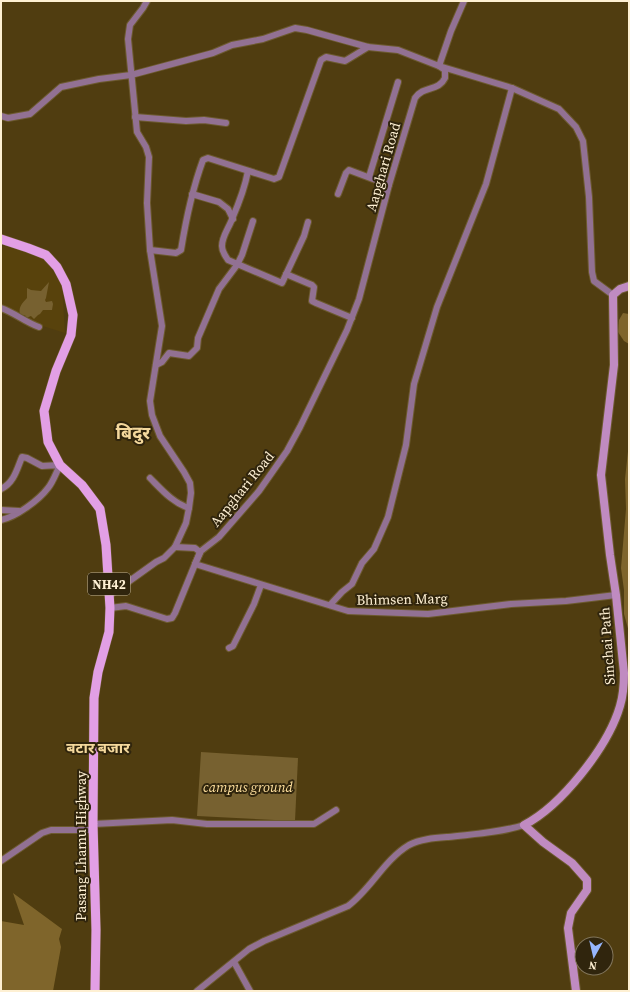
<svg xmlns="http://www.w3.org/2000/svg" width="630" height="992" font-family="'Source Serif 4','Noto Sans Devanagari',serif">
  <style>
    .built { fill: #58420c }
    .green { fill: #776130 }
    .forest { fill: #7f652b }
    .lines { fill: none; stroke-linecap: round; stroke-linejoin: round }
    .street-casing { stroke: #6c5a2f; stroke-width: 8 }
    .secondary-casing { stroke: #6c5a2f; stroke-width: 10 }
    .primary-casing { stroke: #6c5a2f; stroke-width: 10 }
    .street { stroke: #927193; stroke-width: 6 }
    .secondary { stroke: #c08bc1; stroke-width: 8 }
    .primary { stroke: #e29fe5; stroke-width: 9 }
    .labels { text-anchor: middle; stroke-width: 4; stroke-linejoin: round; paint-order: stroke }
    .shield { fill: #30250d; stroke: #c0b398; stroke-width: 1 }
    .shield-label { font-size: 13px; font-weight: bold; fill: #fef0d3 }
    .street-label { font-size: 14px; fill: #fef0d3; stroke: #30250d }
    .park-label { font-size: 14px; font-style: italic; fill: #fedf9d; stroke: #30250d }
    .neighbourhood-label { font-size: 15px; font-weight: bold; fill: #f4d89c; stroke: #30250d }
    .district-label { font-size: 18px; font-weight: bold; fill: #f4d89c; stroke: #30250d }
  </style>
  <rect width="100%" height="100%" fill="#503d10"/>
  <polygon class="built" points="1,245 43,257 62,284 65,333 1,313"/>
  <g class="green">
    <path d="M 49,282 L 46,298 L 45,300 L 46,302 L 52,301 L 53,304 L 52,310 L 43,310 L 40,314 L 38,315 L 34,319 L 31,316 L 26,318 L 25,315 L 21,316 C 17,309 22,303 27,298 L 27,288 L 31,290 L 41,291 Z"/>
    <polygon points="201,752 298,758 295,821 197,816"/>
  </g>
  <g class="forest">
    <polygon points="623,313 629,314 629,344 624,341 618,332 619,320"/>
    <polygon points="629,442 629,632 624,614 624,590 621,568 626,509 625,479"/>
    <polygon points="13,893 62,929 59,939 61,947 53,991 1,991 1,921 24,925"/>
  </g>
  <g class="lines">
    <defs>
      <g id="street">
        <polyline points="464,1 451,31 439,66 512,88 559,109 576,127 583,141 589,197 592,272 594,281 613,295"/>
        <path d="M 1,116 L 8,118 L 30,114 L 61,87 L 99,79 L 131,75 L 213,53 L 232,45 L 263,39 L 295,28 L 307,30 L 368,47 L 398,50 L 439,66 L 445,70 L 445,78 C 438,92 424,85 415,98 L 389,185 L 359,299 L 347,330 L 300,427 L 287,451 L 259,491 L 219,537 L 201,551 L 195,564"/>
        <polyline points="135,117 186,121 204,120 226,123"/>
        <path d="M 248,171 C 245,187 239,203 232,219 C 229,228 222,236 222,246 C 222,252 225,255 228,260 L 282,283 L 304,236 L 308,222"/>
        <polyline points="369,177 398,82"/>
        <polyline points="192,194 219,202 228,209 233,219"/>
        <polyline points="338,194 346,173 349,170 389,185"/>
        <path d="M 150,250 L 176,253 L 181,250 C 186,219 192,190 203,160 L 208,158 L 274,179 L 279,177 L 321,60 L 326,57 L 345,61 L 368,47"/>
        <polyline points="286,274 312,285 314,287 312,301 316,303 352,318"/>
        <path d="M 1,308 C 15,313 25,322 39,327"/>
        <polyline points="156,365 162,362 169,353 189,356 197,348 198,338 219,289 237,265 242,255 253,221"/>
        <path d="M 150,478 C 162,490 173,503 189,508"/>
        <path d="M 1,489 C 14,483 17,469 22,457 L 27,458 L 42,466 L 60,465 C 56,473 53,482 48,488 C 39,500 16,517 1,520"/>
        <polyline points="1,510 19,511"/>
        <polyline points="195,564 348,611 428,614 511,604 566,601 616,595"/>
        <polyline points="110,595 156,562 164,558 175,547 186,523 189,508 191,493 190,483 184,472 160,436 152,415 150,401 162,326 150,250 147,203 149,157 146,147 137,132 128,39 130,25 143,8 147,1"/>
        <polyline points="330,605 342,592 352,584 362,563 374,549 388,517 406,445 414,384 437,307 486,184 512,88"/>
        <polyline points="110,608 126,606 167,619 172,618 175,613 200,552 195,548 175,547"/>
        <polyline points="229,648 233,646 254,604 261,585"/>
        <polyline points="93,824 172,820 207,824 314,824 336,810"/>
        <polyline points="1,861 42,833 51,830 94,830"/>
        <polyline points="234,962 250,991"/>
        <path d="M 197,991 L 249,949 L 264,941 L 348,906 C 371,889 384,860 409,845 C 420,839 435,838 448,837 C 473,834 499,833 524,825"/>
      </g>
      <path id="secondary" d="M 576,991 L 568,928 L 571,913 L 587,890 L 587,880 L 572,863 L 543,842 L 524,825 C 561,806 608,747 620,706 C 623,696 624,684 624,673 L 616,595 L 610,555 L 601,475 L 614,365 L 613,295 L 620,289 L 629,286"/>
      <polyline id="primary" points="1,239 28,248 46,255 57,267 66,284 73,315 71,335 56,371 44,411 48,442 60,465 82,485 100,509 106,545 110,608 109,632 98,672 94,698 93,824 96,930 95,991"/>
    </defs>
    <use href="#street" class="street-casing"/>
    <use href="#secondary" class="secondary-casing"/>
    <use href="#primary" class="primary-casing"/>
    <use href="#street" class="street"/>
    <use href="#secondary" class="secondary"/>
    <use href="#primary" class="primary"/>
  </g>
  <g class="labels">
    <rect class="shield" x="88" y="573" width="42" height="22" rx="3"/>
    <g class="shield-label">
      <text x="109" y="589">NH42</text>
    </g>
    <g class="street-label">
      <text transform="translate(383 167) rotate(-74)" y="5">Aapghari Road</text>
      <text transform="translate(242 489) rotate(-51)" y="5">Aapghari Road</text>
      <text transform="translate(402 599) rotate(-1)" y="5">Bhimsen Marg</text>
      <text transform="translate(607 646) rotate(-94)" y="5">Sinchai Path</text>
      <text transform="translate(81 846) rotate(-90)" y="5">Pasang Lhamu Highway</text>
    </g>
    <g class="park-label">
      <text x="248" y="792">campus ground</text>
    </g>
    <g class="neighbourhood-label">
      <text x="98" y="753">बटार बजार</text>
    </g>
    <g class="district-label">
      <text x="133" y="439">बिदुर</text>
    </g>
  </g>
  <rect width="630" height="992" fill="none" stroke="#fef0d3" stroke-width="4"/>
  <g transform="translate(594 956) rotate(188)"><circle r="19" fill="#30250d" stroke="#82765c"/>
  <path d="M0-3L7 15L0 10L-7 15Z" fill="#96b6fd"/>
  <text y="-6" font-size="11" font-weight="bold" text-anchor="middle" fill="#fef0d3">N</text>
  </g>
</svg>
